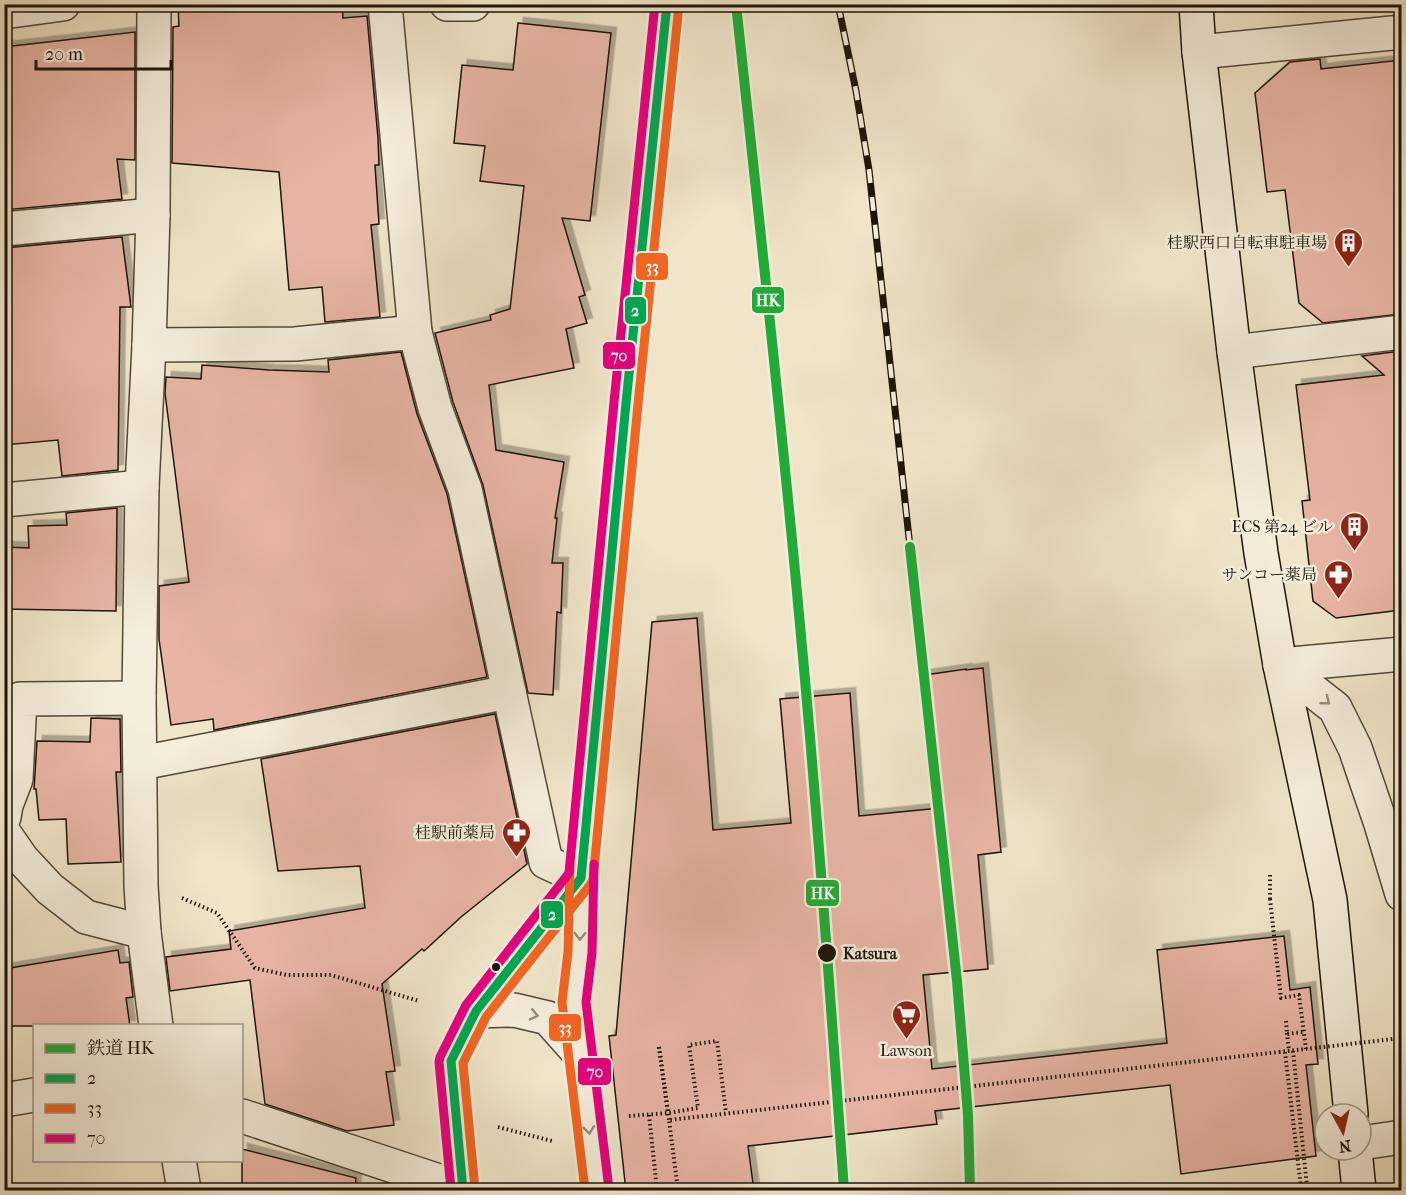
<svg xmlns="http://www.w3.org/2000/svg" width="1406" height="1195" font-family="'IM FELL French Canon','Noto Serif JP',serif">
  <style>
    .building { fill: #e8b5a5; stroke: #1d1409; stroke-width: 1.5; filter: url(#shadow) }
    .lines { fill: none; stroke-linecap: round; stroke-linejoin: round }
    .street-casing { stroke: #524839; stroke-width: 36 }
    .secondary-casing { stroke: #1d1409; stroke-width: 36 }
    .path { stroke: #1d1409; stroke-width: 4; stroke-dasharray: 1.5 3; stroke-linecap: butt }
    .street { stroke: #f5eedc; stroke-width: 33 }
    .secondary { stroke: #f5eedc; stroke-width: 33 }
    .rail-casing { stroke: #1d1409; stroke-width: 7 }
    .rail { stroke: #f5eedc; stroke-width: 4.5; stroke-dasharray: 14; stroke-linecap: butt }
    .path-bridge { stroke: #1d1409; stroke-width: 4; stroke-dasharray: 1.5 3; stroke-linecap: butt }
    .bus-1-casing { stroke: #f5eedc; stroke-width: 14 }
    .bus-2-casing { stroke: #f5eedc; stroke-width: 14 }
    .bus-3-casing { stroke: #f5eedc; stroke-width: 14 }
    .bus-1 { stroke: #00a651; stroke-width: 9 }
    .bus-2 { stroke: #f26522; stroke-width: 9 }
    .bus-3 { stroke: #e5007d; stroke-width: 9 }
    .rail-1-casing { stroke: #f5eedc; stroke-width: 15 }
    .rail-1 { stroke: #21ab36; stroke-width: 10 }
    .oneway { stroke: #948c7d }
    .stop-dot { fill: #1d1409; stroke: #f5eedc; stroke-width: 2 }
    .labels { text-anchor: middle; stroke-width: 5; stroke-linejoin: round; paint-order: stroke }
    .poi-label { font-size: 16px; fill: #1d1409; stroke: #f5eedc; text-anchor: end }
    .stop-label { font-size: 16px; font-weight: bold; fill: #1d1409; stroke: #f5eedc; text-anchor: start }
    .line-badge { stroke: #f5eedc; stroke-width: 2 }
    .badge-label { font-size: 16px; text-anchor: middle; font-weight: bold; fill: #fff }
  </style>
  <defs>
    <filter id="shadow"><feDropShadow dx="5.5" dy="-5.5" stdDeviation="0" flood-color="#0004"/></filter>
  </defs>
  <rect width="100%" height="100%" fill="#f0e5c9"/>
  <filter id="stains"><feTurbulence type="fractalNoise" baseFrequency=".00333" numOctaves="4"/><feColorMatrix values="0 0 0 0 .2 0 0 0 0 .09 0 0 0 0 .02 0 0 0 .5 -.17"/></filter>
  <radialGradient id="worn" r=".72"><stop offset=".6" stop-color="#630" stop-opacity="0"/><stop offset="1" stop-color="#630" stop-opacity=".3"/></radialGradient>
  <g class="building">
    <polygon points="178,4 342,4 343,18 367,16 378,138 379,165 375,165 379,224 371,225 380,317 325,322 322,287 289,290 279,172 172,163 173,27 179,26"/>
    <polygon points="518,23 611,33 590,221 562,218 585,295 579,297 587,323 566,329 574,368 489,385 496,450 564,462 555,518 557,518 552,563 563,563 561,613 557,612 553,695 528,693 483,485 453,402 435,333 491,320 490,315 510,309 524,186 480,181 485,146 454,143 462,65 513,70"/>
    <polygon points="135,32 135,160 117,159 122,199 4,210 4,47"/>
    <polygon points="1320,59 1321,69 1401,60 1401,314 1323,323 1299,303 1285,190 1267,192 1255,93 1290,62"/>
    <polygon points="122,237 131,307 120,307 118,470 62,476 58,440 4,445 4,248"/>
    <polygon points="1401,351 1401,610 1336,618 1313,601 1302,501 1310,500 1296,385 1384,375 1362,356"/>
    <polygon points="401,352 417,414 447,494 487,677 214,730 213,719 171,725 159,639 159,586 189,582 165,393 166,377 201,379 202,365 269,370 329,372 328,360"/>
    <polygon points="117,508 116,611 4,609 4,547 29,548 28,526 67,525 66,513"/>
    <polygon points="697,618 713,830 791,823 780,699 850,693 859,816 940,808 925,675 966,669 966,670 983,668 1001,852 978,855 988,969 923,975 932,1069 1167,1043 1157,950 1284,936 1290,990 1310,987 1318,1064 1306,1065 1316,1156 1181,1174 1170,1085 935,1111 937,1124 748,1146 754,1191 626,1191 609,1036 616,1035 652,622"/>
    <polygon points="495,714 527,864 461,917 424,951 422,949 382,984 395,1071 386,1072 394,1125 347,1131 265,1104 250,980 170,991 166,957 231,949 229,931 365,908 360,866 278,871 261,759"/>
    <polygon points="91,718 120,719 121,772 116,772 121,862 68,864 66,819 39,820 36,789 34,789 37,741 90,742"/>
    <polygon points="118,950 120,963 129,962 133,997 126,998 130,1026 4,1026 4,969"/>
    <polygon points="242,1149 356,1178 355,1191 242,1191"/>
  </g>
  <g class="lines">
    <defs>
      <g id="street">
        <polyline points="154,4 153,215 149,345 142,487 139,698 141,886 144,932 156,1026"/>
        <polyline points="385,4 415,332 435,408 465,489 546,862 581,878"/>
        <polyline points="447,4 473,4"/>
        <polyline points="4,12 63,4"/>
        <polyline points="1199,52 1402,32"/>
        <polyline points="4,229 153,215"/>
        <polyline points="149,345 295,344 415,332"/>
        <polyline points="1234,352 1402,332"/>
        <polyline points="4,500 142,487"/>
        <polyline points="1280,665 1335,708 1355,748 1381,824 1402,894"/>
        <polyline points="1280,665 1402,654"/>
        <polyline points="141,763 509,692"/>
        <polyline points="4,817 6,805 16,779 20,699 139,698"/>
        <polyline points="4,833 22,859 50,889 86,917 144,932"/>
        <polyline points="476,1011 514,1010 548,1018 579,1053"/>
        <polyline points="4,1100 34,1095"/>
        <polyline points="242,1116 463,1189"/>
        <polyline points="1361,1143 1402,1137"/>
        <polyline points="179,1160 184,1190"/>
      </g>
      <g id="secondary">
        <polyline points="1196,4 1199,52 1234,352 1261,553 1280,665 1330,900 1351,1114"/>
        <polyline points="1355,1150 1359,1190"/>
        <polyline points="463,1190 451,1061 476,1011 581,878"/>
        <polyline points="597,1190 574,1002 580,953 581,878 626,403 667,4"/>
      </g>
    </defs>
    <use href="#street" class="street-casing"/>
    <use href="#secondary" class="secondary-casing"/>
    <g class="path">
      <polyline points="182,898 217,913 255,968 287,975 331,975 419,1001"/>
      <polyline points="1270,899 1270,872"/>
      <polyline points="1286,1021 1287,1034 1303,1032"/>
      <polyline points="1287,1033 1289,1051"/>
      <polyline points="659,1047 668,1113"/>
      <polyline points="1293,1051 1307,1187"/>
      <polyline points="1285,1052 1301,1188 1317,1185"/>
      <polyline points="649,1115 657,1190"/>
      <polyline points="629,1116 668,1113 698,1108 689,1045 717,1041 726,1113"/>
      <polyline points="498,1127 552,1141"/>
      <polyline points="678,1190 669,1120 1279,1052"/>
    </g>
    <use href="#street" class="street"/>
    <use href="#secondary" class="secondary"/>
    <defs>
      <polyline id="rail" points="838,4 856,91 869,170 910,547"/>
    </defs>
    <use href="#rail" class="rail-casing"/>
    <use href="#rail" class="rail"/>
    <g class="path-bridge">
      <polyline points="1270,899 1281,998 1299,995 1306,1049"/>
      <polyline points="659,1047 669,1120"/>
      <polyline points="1279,1052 1402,1038"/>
    </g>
    <defs>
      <polyline id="bus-1" points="463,1190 451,1061 476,1011 581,878 626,403 667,4"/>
      <g id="bus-2">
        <polyline points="570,864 568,952 562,1002 585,1190"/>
        <polyline points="475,1189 463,1063 486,1017 590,885 593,880 638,404 679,5"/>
      </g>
      <g id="bus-3">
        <polyline points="594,864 592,953 586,1002 609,1189"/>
        <polyline points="451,1190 439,1062 440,1057 466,1005 569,873 614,402 655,4"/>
      </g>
    </defs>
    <use href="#bus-1" class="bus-1-casing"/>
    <use href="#bus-2" class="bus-2-casing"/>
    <use href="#bus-3" class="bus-3-casing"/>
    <use href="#bus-1" class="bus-1"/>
    <use href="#bus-2" class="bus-2"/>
    <use href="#bus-3" class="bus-3"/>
    <defs>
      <g id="rail-1">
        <path d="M 736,4 C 759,219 783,433 802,647 C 819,828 831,1009 844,1190"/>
        <polyline points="910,547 957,981 968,1115 970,1190"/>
      </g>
    </defs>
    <use href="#rail-1" class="rail-1-casing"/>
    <use href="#rail-1" class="rail-1"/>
  </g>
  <defs><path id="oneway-chevron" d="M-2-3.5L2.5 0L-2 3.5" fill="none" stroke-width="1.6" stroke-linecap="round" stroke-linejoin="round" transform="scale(1.5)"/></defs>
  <g class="oneway">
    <use href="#oneway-chevron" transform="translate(1326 701) rotate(38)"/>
    <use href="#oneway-chevron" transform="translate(580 936) rotate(91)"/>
    <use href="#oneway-chevron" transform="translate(534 1015) rotate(13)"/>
    <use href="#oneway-chevron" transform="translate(589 1130) rotate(83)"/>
  </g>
  <defs>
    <symbol id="building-pin" viewBox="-11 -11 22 30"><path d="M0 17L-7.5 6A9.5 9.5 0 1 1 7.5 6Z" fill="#8f2418" stroke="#f5eedc"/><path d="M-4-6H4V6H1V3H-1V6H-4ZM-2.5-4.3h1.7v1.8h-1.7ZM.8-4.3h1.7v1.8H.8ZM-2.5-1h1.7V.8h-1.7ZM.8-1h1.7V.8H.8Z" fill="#fff"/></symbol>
    <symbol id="pharmacy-pin" viewBox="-11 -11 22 30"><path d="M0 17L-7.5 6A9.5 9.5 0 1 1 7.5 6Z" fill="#8f2418" stroke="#f5eedc"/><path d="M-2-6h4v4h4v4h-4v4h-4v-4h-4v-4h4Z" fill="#fff"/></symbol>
    <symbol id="supermarket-pin" viewBox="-11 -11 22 30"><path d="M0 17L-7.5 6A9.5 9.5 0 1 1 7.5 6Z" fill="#8f2418" stroke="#f5eedc"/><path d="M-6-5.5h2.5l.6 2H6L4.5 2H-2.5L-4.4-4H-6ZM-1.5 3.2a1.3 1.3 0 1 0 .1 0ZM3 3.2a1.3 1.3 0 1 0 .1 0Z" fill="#fff"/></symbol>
  </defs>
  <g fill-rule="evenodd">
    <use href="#building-pin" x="1332" y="226" width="33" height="45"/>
    <use href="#building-pin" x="1338" y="510" width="33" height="45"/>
    <use href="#pharmacy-pin" x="1322" y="558" width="33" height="45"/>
    <use href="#pharmacy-pin" x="500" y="816" width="33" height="45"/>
    <use href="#supermarket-pin" x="890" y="998" width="33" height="45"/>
  </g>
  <g class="stop-dot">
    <circle cx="827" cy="953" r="10"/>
    <circle cx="496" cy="967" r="5"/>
  </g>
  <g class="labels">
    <g class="poi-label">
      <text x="1327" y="248">桂駅西口自転車駐車場</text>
      <text x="1333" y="532">ECS 第24 ビル</text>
      <text x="1317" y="580">サンコー薬局</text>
      <text x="495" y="838">桂駅前薬局</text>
      <text x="906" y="1056" text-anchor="middle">Lawson</text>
    </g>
    <g class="stop-label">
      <text x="843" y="959">Katsura</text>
    </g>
  </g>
  <g class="line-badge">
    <rect x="635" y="252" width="34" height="29" rx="6" fill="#f26522"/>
    <rect x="751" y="286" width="34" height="28" rx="6" fill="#21ab36"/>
    <rect x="624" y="296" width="23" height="29" rx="6" fill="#00a651"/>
    <rect x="602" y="341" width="34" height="29" rx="6" fill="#e5007d"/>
    <rect x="805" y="879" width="35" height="28" rx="6" fill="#21ab36"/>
    <rect x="540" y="900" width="24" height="29" rx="6" fill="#00a651"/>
    <rect x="548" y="1013" width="34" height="29" rx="6" fill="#f26522"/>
    <rect x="577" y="1057" width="35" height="29" rx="6" fill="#e5007d"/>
  </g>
  <g class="badge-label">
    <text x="652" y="272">33</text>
    <text x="768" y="306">HK</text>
    <text x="635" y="316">2</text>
    <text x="619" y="361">70</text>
    <text x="823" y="899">HK</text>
    <text x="552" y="920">2</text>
    <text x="565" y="1033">33</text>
    <text x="595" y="1077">70</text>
  </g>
  <rect width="1406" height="1195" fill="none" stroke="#f0e5c9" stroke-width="24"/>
  <rect x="6" y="6" width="1394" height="1183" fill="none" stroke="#1d1409" stroke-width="3"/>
  <rect x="12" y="12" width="1382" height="1171" fill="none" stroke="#1d1409" stroke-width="1.5"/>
  <rect x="33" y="1024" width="210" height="138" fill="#f5eedc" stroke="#9f9788" stroke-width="1.5"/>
  <rect x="45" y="1044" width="30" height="9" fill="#21ab36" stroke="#9f9788" stroke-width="1.5"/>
  <text x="87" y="1054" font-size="18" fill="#1d1409">鉄道 HK</text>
  <rect x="45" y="1074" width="30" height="9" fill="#00a651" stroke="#9f9788" stroke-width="1.5"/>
  <text x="87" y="1084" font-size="18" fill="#1d1409">2</text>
  <rect x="45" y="1104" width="30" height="9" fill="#f26522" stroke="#9f9788" stroke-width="1.5"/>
  <text x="87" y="1114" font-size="18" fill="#1d1409">33</text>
  <rect x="45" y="1134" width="30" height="9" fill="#e5007d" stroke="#9f9788" stroke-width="1.5"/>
  <text x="87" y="1144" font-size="18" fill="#1d1409">70</text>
  <g transform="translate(1343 1132) rotate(172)"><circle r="28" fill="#f5eedc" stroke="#9f9788" stroke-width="1.5"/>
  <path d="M0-4.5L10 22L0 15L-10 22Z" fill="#8f2418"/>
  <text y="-9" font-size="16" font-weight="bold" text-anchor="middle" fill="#1d1409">N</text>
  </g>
  <path d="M36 60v9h135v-9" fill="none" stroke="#1d1409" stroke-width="3"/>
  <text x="45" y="60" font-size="18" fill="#1d1409" stroke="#f5eedc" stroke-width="4.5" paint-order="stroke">20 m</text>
  <rect width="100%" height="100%" filter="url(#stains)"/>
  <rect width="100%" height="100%" fill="url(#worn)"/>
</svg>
